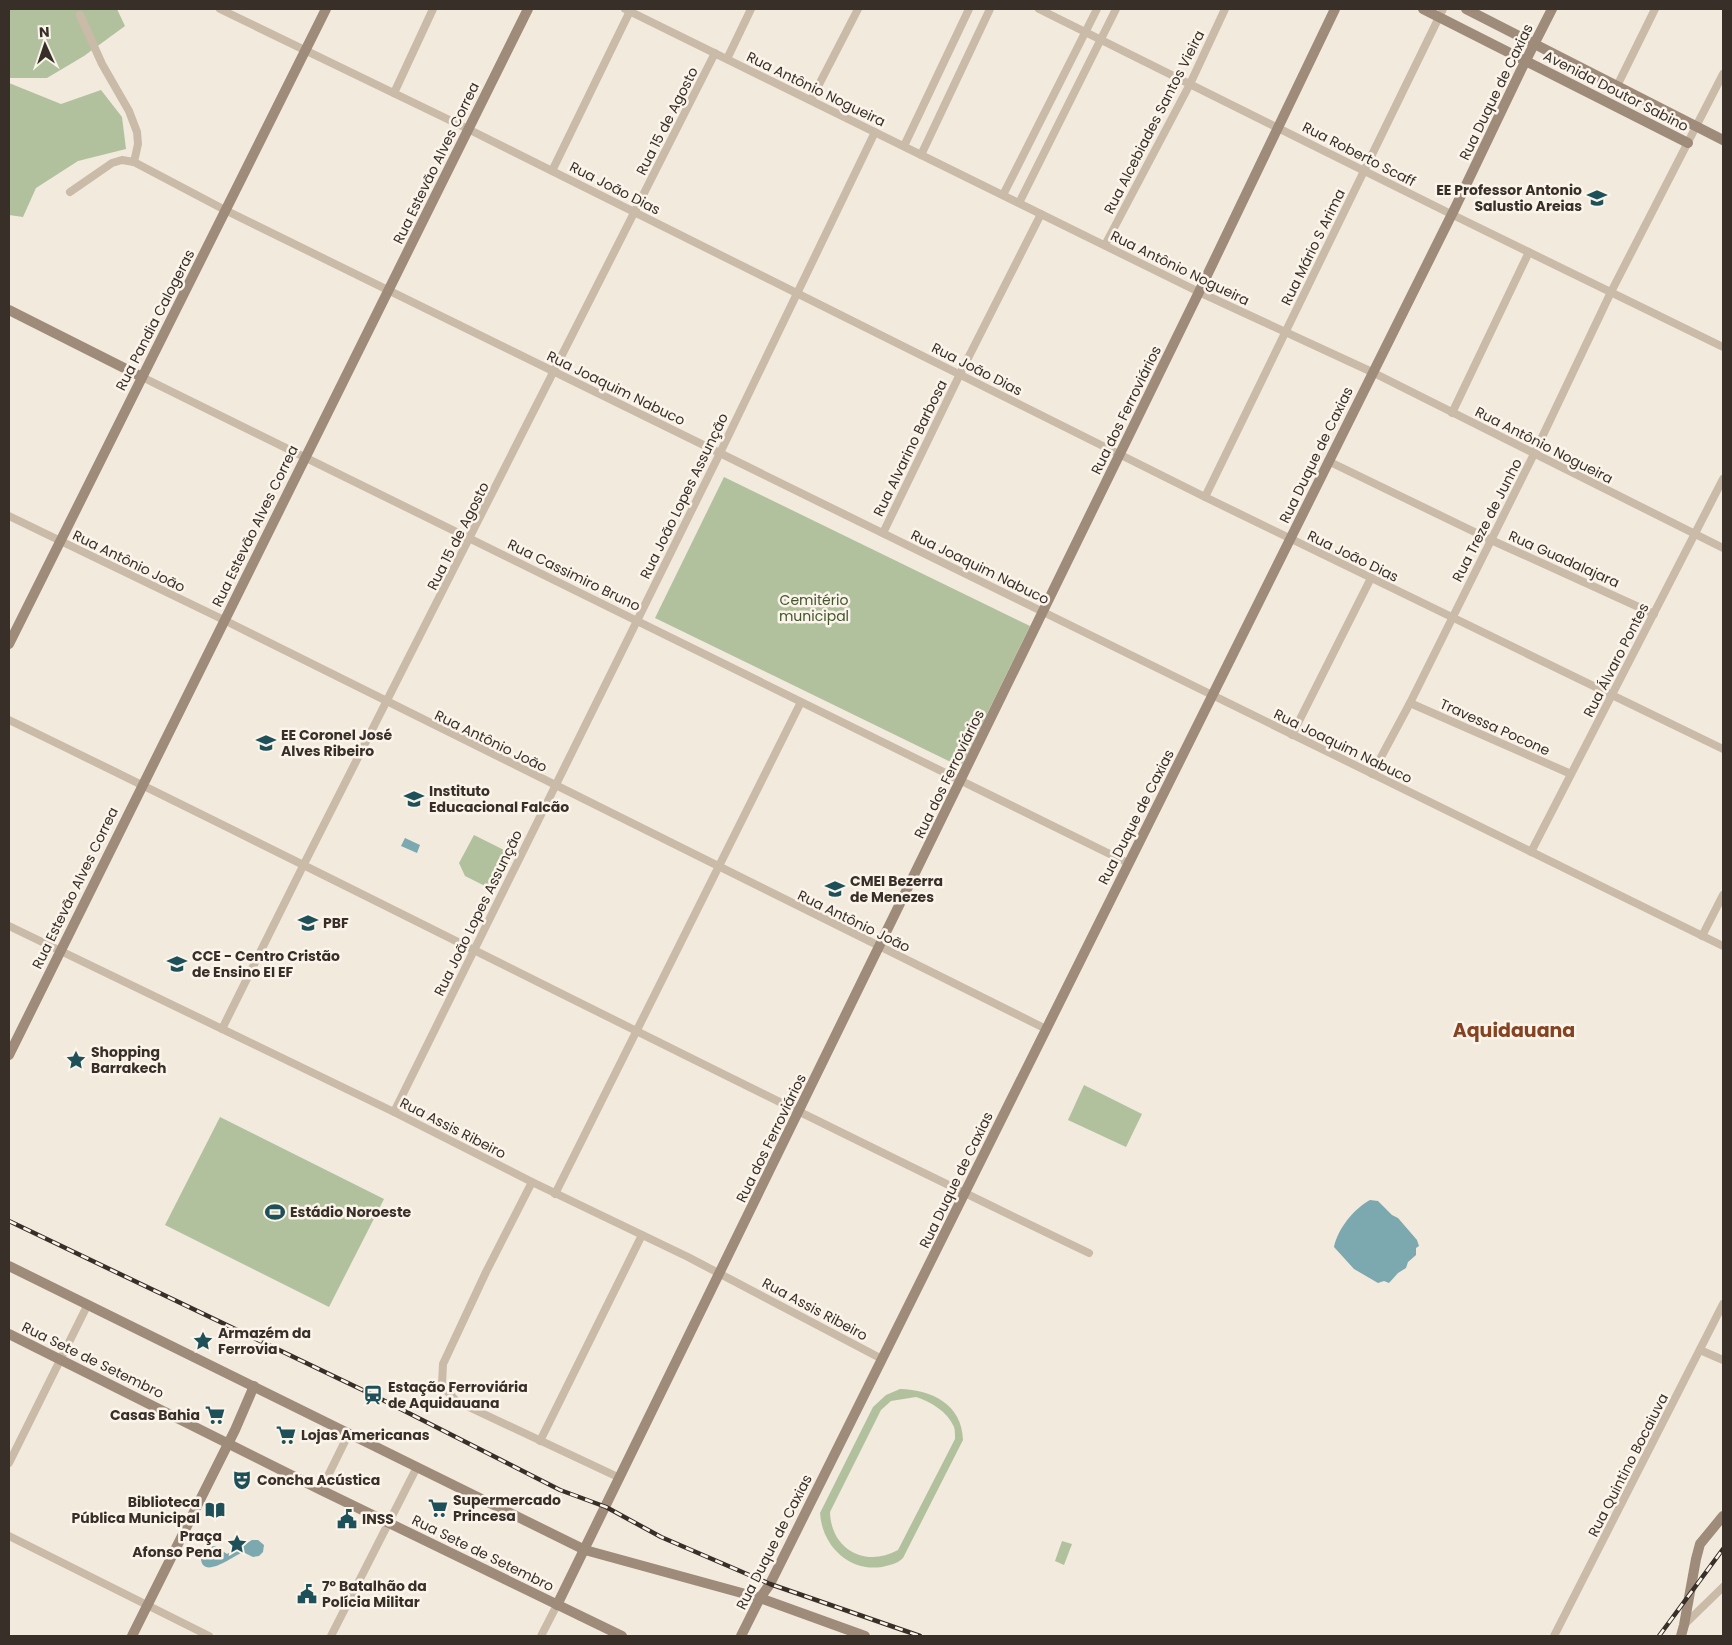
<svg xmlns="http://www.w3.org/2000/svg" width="1732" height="1645" font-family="Poppins,sans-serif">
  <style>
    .green { fill: #b2c19d; fill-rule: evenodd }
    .water { fill: #7ca8af }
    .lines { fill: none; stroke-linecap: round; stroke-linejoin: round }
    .street { stroke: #cabba9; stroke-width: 8 }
    .secondary { stroke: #9e8b7a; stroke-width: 10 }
    .rail-casing { stroke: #382f29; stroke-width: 4.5 }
    .rail { stroke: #faf4ea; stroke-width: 2.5; stroke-dasharray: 8; stroke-linecap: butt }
    .labels { text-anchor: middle; stroke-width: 5; stroke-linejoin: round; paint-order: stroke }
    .street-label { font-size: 14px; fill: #382f29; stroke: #faf4ea }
    .poi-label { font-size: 14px; font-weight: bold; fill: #382f29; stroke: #faf4ea; text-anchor: start }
    .park-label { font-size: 14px; fill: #43562d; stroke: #faf4ea }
    .district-label { font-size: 19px; font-weight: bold; fill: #864322; stroke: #faf4ea }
  </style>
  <rect width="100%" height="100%" fill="#f2eadd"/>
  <g class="green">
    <polygon points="9,9 117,9 125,26 84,56 47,78 9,78"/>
    <polygon points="9,83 61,104 101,90 122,117 126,149 78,161 36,188 23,217 9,215"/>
    <polygon points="724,477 1030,626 961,767 655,618"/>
    <polygon points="474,835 508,852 489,888 465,876 459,863"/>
    <polygon points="1084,1085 1142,1114 1126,1147 1068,1120"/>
    <polygon points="220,1117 384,1199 329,1307 165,1225"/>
    <path d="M 900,1389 C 932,1390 962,1404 963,1440 L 903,1558 C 897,1564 890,1565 882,1567 C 848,1572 822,1545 820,1513 L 873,1407 L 886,1395 ZM 916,1397 C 931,1402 947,1411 954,1427 C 955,1430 955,1435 955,1439 L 898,1550 C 866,1568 831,1550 830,1512 L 881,1410 L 891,1401 Z"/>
    <polygon points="1062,1541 1072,1544 1064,1565 1055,1561"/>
  </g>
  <g class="water">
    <polygon points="405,838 420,845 417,853 401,846"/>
    <path d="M 1370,1200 L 1378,1201 L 1392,1215 L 1398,1218 L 1417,1240 L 1419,1246 L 1416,1248 L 1416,1255 L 1408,1262 L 1406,1268 L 1398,1273 L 1389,1283 L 1384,1281 L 1378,1283 L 1354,1269 L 1334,1247 C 1338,1228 1354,1209 1370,1200 Z"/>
    <path d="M 252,1540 L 258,1540 L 264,1545 L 263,1552 L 259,1556 L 253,1557 L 243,1552 C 233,1556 198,1584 201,1553 L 206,1547 L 215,1546 L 227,1554 Z"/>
  </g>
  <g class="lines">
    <g class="street">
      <polyline points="220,9 468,129 1205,497 1723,749"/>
      <polyline points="625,9 1199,292 1372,372 1723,548"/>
      <polyline points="1039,9 1451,214 1723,347"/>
      <polyline points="80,15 102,64 129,111 137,132 138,144 134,162"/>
      <polyline points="727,59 751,9"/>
      <polyline points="1617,86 1655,9"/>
      <polyline points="394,93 433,9"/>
      <polyline points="811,100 858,9"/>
      <polyline points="904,146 969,9"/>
      <polyline points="921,155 990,9"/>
      <polyline points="552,171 630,11"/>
      <polyline points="70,192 112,163 122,160 134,162 225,210 1723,946"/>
      <polyline points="1003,195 1097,9"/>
      <polyline points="1019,203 1116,9"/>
      <polyline points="1105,245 1190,84 1225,9"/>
      <polyline points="142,377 1128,863"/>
      <polyline points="1452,413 1529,252"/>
      <polyline points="1328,461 1491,540 1654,614"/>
      <polyline points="1205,497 1443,9"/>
      <polyline points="9,516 224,620 1046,1029"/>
      <polyline points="883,533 960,374 1041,214"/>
      <polyline points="1410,703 1571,774"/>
      <path d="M 9,720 C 370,895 727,1080 1089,1253"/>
      <polyline points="1292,735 1371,578"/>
      <polyline points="1372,774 1410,703 1534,454 1611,292 1723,74"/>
      <polyline points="1531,852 1723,479"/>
      <polyline points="9,926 394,1112 532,1182 688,1257 882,1359"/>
      <polyline points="1702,936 1723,895"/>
      <polyline points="222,1029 303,866 715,53"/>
      <polyline points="394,1112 720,453 875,132"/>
      <polyline points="532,1182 486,1272 443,1364 442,1385 456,1401 620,1478"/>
      <polyline points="555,1194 801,702"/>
      <polyline points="1700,1350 1723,1360"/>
      <polyline points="540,1441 642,1235"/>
      <polyline points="9,1463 88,1304"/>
      <polyline points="321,1490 349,1433"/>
      <polyline points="9,1536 209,1636"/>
      <polyline points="1684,1625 1723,1587"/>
      <polyline points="331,1636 417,1467"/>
      <polyline points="541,1636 557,1605"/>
      <polyline points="1554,1636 1723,1304"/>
    </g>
    <g class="secondary">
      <polyline points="1423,9 1688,143"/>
      <polyline points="1466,9 1723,140"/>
      <polyline points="9,310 142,377"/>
      <polyline points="9,644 326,9"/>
      <polyline points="9,1055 528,9"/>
      <polyline points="9,1266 585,1550 760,1598 865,1636"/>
      <polyline points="9,1334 321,1490 622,1636"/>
      <polyline points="557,1605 1199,292 1335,9"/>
      <polyline points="132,1636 235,1430 254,1386"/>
      <polyline points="741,1636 760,1598 770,1584 1455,208 1521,70 1552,9"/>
      <polyline points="1681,1636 1684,1625 1696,1559 1700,1544 1723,1516"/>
    </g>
    <defs>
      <g id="rail">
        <polyline points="9,1221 373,1395 560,1490 606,1507 661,1537 770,1584 920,1636"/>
        <polyline points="1659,1636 1723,1549"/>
      </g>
    </defs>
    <use href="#rail" class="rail-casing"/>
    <use href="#rail" class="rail"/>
  </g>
  <defs>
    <symbol id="school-bare" viewBox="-9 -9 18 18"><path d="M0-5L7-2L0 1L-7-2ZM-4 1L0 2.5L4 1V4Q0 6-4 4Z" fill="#1e5059" stroke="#faf4ea" stroke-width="2.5" paint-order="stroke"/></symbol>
    <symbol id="sight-bare" viewBox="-9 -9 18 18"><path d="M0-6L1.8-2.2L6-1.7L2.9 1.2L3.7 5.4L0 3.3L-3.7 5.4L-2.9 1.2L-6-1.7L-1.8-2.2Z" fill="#1e5059" stroke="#faf4ea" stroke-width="2.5" paint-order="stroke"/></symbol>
    <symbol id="stadium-bare" viewBox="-9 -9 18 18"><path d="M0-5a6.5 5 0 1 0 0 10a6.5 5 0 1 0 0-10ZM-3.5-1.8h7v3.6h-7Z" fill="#1e5059" stroke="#faf4ea" stroke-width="2.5" paint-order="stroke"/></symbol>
    <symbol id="station-bare" viewBox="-9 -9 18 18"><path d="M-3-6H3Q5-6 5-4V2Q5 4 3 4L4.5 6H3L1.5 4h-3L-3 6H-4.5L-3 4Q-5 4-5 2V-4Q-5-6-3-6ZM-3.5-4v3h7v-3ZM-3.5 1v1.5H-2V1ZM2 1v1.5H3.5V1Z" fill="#1e5059" stroke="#faf4ea" stroke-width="2.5" paint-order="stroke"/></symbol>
    <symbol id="supermarket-bare" viewBox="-9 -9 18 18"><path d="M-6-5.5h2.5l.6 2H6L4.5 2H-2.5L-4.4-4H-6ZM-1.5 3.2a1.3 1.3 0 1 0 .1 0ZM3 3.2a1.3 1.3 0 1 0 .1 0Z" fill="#1e5059" stroke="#faf4ea" stroke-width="2.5" paint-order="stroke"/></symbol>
    <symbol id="theatre-bare" viewBox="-9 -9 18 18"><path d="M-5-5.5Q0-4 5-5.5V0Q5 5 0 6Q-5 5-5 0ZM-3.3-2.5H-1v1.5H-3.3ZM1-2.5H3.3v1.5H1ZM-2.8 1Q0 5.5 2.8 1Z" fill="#1e5059" stroke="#faf4ea" stroke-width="2.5" paint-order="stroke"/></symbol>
    <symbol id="library-bare" viewBox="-9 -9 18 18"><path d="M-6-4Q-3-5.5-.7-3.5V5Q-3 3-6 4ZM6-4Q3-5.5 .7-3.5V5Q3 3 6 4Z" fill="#1e5059" stroke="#faf4ea" stroke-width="2.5" paint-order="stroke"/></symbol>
    <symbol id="civic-bare" viewBox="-9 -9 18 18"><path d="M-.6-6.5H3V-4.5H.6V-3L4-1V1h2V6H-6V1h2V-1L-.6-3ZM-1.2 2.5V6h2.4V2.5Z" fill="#1e5059" stroke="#faf4ea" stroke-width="2.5" paint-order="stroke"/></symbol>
  </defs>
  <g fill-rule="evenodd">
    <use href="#school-bare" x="1583" y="184" width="28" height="28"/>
    <use href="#school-bare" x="252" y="729" width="28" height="28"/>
    <use href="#school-bare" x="400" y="785" width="28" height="28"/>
    <use href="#school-bare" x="821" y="875" width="28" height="28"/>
    <use href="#school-bare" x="294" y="909" width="28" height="28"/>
    <use href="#school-bare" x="163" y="950" width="28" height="28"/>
    <use href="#sight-bare" x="62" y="1046" width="28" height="28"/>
    <use href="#stadium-bare" x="261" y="1198" width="28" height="28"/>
    <use href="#sight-bare" x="189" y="1327" width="28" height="28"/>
    <use href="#station-bare" x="359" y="1381" width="28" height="28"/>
    <use href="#supermarket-bare" x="201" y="1401" width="28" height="28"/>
    <use href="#supermarket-bare" x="272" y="1421" width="28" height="28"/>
    <use href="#theatre-bare" x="228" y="1466" width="28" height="28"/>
    <use href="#supermarket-bare" x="424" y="1494" width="28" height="28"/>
    <use href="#library-bare" x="201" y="1496" width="28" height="28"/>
    <use href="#civic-bare" x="333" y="1505" width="28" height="28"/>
    <use href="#sight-bare" x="223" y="1530" width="28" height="28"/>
    <use href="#civic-bare" x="293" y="1580" width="28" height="28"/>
  </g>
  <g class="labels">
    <g class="street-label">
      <text transform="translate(816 89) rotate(26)" y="5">Rua Antônio Nogueira</text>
      <text transform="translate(1616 91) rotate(27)" y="5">Avenida Doutor Sabino</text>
      <text transform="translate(1496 92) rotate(-64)" y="5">Rua Duque de Caxias</text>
      <text transform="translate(667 121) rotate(-63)" y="5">Rua 15 de Agosto</text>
      <text transform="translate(1154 122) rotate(-63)" y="5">Rua Alcebiades Santos Vieira</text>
      <text transform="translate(1359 154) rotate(27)" y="5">Rua Roberto Scaff</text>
      <text transform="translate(436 163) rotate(-64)" y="5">Rua Estevão Alves Correa</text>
      <text transform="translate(615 188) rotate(27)" y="5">Rua João Dias</text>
      <text transform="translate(1313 247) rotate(-64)" y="5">Rua Mário S Arima</text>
      <text transform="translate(1180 268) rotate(26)" y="5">Rua Antônio Nogueira</text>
      <text transform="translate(155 320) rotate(-63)" y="5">Rua Pandia Calogeras</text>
      <text transform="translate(977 369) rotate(27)" y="5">Rua João Dias</text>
      <text transform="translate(616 388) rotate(26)" y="5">Rua Joaquim Nabuco</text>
      <text transform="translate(1126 410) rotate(-64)" y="5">Rua dos Ferroviários</text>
      <text transform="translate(1544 445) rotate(27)" y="5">Rua Antônio Nogueira</text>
      <text transform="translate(910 448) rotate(-64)" y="5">Rua Alvarino Barbosa</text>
      <text transform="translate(1316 455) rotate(-64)" y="5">Rua Duque de Caxias</text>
      <text transform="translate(684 496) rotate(-64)" y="5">Rua João Lopes Assunção</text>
      <text transform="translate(1487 520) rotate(-63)" y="5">Rua Treze de Junho</text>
      <text transform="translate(255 526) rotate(-64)" y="5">Rua Estevão Alves Correa</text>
      <text transform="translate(458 536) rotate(-63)" y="5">Rua 15 de Agosto</text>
      <text transform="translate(1353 556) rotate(26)" y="5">Rua João Dias</text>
      <text transform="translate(1564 559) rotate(24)" y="5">Rua Guadalajara</text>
      <text transform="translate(129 561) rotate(26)" y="5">Rua Antônio João</text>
      <text transform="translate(980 567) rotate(26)" y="5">Rua Joaquim Nabuco</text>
      <text transform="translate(574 575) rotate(26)" y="5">Rua Cassimiro Bruno</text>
      <text transform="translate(1616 660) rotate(-63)" y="5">Rua Álvaro Pontes</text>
      <text transform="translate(1495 727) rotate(24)" y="5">Travessa Pocone</text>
      <text transform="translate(491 741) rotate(26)" y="5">Rua Antônio João</text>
      <text transform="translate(1343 746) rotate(26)" y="5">Rua Joaquim Nabuco</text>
      <text transform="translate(949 774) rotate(-64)" y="5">Rua dos Ferroviários</text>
      <text transform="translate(1136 817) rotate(-63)" y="5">Rua Duque de Caxias</text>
      <text transform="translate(75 888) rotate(-64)" y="5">Rua Estevão Alves Correa</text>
      <text transform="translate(478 913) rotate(-64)" y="5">Rua João Lopes Assunção</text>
      <text transform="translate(854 921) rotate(26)" y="5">Rua Antônio João</text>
      <text transform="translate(453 1128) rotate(27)" y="5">Rua Assis Ribeiro</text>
      <text transform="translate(771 1138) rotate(-64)" y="5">Rua dos Ferroviários</text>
      <text transform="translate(956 1180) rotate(-64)" y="5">Rua Duque de Caxias</text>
      <text transform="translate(815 1309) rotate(28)" y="5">Rua Assis Ribeiro</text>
      <text transform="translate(93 1360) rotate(26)" y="5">Rua Sete de Setembro</text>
      <text transform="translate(1628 1465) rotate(-63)" y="5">Rua Quintino Bocaiuva</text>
      <text transform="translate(774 1542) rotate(-63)" y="5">Rua Duque de Caxias</text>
      <text transform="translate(483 1553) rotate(26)" y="5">Rua Sete de Setembro</text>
    </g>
    <g class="poi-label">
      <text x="1582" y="195" text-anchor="end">EE Professor Antonio<tspan x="1582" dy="16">Salustio Areias</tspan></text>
      <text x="281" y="740">EE Coronel José<tspan x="281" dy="16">Alves Ribeiro</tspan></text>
      <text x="429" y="796">Instituto<tspan x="429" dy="16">Educacional Falcão</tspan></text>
      <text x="850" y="886">CMEI Bezerra<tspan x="850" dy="16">de Menezes</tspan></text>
      <text x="323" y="928">PBF</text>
      <text x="192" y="961">CCE - Centro Cristão<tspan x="192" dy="16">de Ensino EI EF</tspan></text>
      <text x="91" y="1057">Shopping<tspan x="91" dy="16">Barrakech</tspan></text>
      <text x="290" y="1217">Estádio Noroeste</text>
      <text x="218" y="1338">Armazém da<tspan x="218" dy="16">Ferrovia</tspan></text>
      <text x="388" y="1392">Estação Ferroviária<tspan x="388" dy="16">de Aquidauana</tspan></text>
      <text x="200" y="1420" text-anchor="end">Casas Bahia</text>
      <text x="301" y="1440">Lojas Americanas</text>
      <text x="257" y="1485">Concha Acústica</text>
      <text x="453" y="1505">Supermercado<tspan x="453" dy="16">Princesa</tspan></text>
      <text x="200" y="1507" text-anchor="end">Biblioteca<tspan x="200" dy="16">Pública Municipal</tspan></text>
      <text x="362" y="1524">INSS</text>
      <text x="222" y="1541" text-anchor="end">Praça<tspan x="222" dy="16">Afonso Pena</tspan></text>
      <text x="322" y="1591">7° Batalhão da<tspan x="322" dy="16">Polícia Militar</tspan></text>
    </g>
    <g class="park-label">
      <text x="814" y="605">Cemitério<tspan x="814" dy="16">municipal</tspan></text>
    </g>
    <g class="district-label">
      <text x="1514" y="1037">Aquidauana</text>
    </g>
  </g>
  <rect width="1732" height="1645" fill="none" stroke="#382f29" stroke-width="20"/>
  <g transform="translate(45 45) rotate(357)" stroke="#faf4ea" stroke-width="4" paint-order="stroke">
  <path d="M0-4L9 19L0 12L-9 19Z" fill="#382f29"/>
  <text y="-8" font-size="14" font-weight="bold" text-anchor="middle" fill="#382f29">N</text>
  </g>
</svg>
